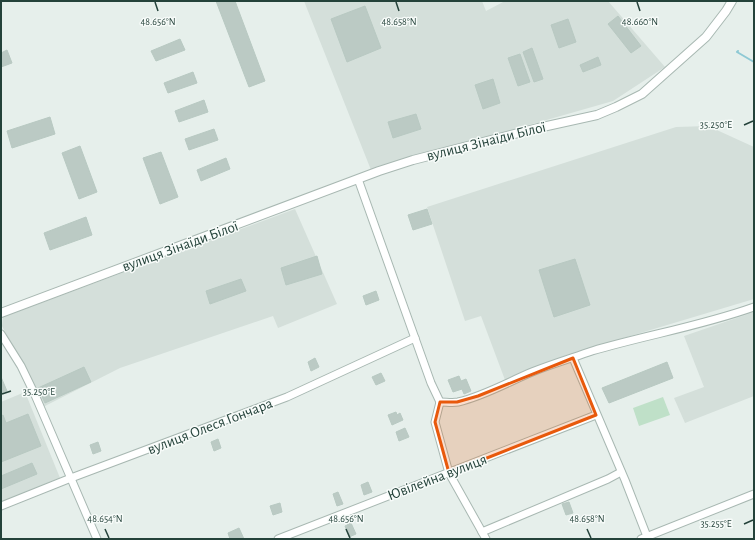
<svg xmlns="http://www.w3.org/2000/svg" width="755" height="540" font-family="'Alegreya Sans',sans-serif">
  <style>
    .built { fill: #d4dfda }
    .green { fill: #bfe0c8 }
    .lines { fill: none; stroke-linecap: round; stroke-linejoin: round }
    .stream { stroke: #8ec9d4; stroke-width: 2 }
    .building { fill: #bbcac4; stroke: #b8c9c2 }
    .minor-casing { stroke: #a8b8b2; stroke-width: 9 }
    .tertiary-casing { stroke: #a8b8b2; stroke-width: 10 }
    .minor { stroke: #fff; stroke-width: 7 }
    .tertiary { stroke: #fff; stroke-width: 8 }
    .marked { fill: #e8590c; fill-opacity: 0.2; stroke: #e8590c; stroke-width: 3; stroke-linejoin: round }
    .ticks { fill: none; stroke: #24423a; stroke-width: 1.5 }
    .labels { text-anchor: middle; stroke-width: 3; stroke-linejoin: round; paint-order: stroke }
    .street-label { font-size: 15px; fill: #24423a; stroke: #f7fbf9 }
    .ticks-label { font-size: 10px; text-anchor: middle; fill: #24423a; stroke: #f7fbf9; stroke-width: 3; stroke-linejoin: round; paint-order: stroke }
  </style>
  <rect width="100%" height="100%" fill="#e6efeb"/>
  <g class="built">
    <polygon points="304,1 482,1 486,11 505,1 608,1 665,67 613,101 371,170"/>
    <polygon points="708,126 754,147 754,299 567,355 505,380 481,316 465,321 427,207 676,127"/>
    <polygon points="295,209 337,304 278,328 273,316 120,368 43,407 2,326 3,317"/>
    <polygon points="754,312 754,396 685,423 674,398 704,387 684,336"/>
    <polygon points="25,392 60,478 1,502 1,402"/>
  </g>
  <polygon class="green" points="663,397 670,415 639,426 633,408"/>
  <g class="lines">
    <polyline class="stream" points="738,51 737,52 754,62"/>
  </g>
  <g class="building">
    <polygon points="216,1 235,1 265,81 249,87"/>
    <polygon points="365,6 381,48 347,62 331,19"/>
    <polygon points="618,16 641,46 631,53 608,24"/>
    <polygon points="568,19 576,42 559,48 551,25"/>
    <polygon points="180,39 185,50 156,61 151,51"/>
    <polygon points="532,48 543,79 534,82 523,52"/>
    <polygon points="7,50 12,63 1,67 1,53"/>
    <polygon points="520,54 530,82 518,86 508,58"/>
    <polygon points="598,57 601,65 583,72 580,65"/>
    <polygon points="193,72 197,83 168,93 164,83"/>
    <polygon points="493,79 500,103 483,109 475,85"/>
    <polygon points="204,100 208,112 179,122 175,111"/>
    <polygon points="416,114 421,129 393,138 388,122"/>
    <polygon points="50,117 55,134 12,148 7,131"/>
    <polygon points="214,129 218,140 189,150 185,139"/>
    <polygon points="80,146 97,192 79,199 62,153"/>
    <polygon points="161,152 178,197 160,204 143,158"/>
    <polygon points="226,158 230,169 201,181 197,170"/>
    <polygon points="427,209 432,224 413,230 408,215"/>
    <polygon points="86,217 92,235 50,250 44,233"/>
    <polygon points="317,256 322,274 286,285 281,268"/>
    <polygon points="575,259 590,305 554,317 539,270"/>
    <polygon points="241,279 246,291 210,304 206,291"/>
    <polygon points="376,291 379,300 366,305 363,296"/>
    <polygon points="315,358 319,367 311,371 308,362"/>
    <polygon points="667,362 673,378 609,403 602,388"/>
    <polygon points="84,367 91,382 45,403 38,388"/>
    <polygon points="381,373 385,381 376,385 372,377"/>
    <polygon points="459,376 461,381 466,379 471,391 464,394 462,389 453,392 448,380"/>
    <polygon points="1,377 7,391 1,393"/>
    <polygon points="396,412 397,415 400,413 403,420 392,425 388,415"/>
    <polygon points="28,414 41,446 1,462 1,416 3,415 6,423"/>
    <polygon points="405,428 409,437 399,441 396,432"/>
    <polygon points="218,439 221,448 214,451 211,442"/>
    <polygon points="98,442 101,451 93,454 90,445"/>
    <polygon points="32,463 37,474 1,489 1,476"/>
    <polygon points="368,482 372,492 364,495 361,485"/>
    <polygon points="338,492 343,504 337,506 333,494"/>
    <polygon points="569,502 573,513 566,515 562,504"/>
    <polygon points="280,503 282,512 273,515 270,506"/>
    <polygon points="351,523 356,534 349,537 345,526"/>
    <polygon points="239,528 244,539 230,539 228,533"/>
  </g>
  <g class="lines">
    <defs>
      <g id="minor">
        <polyline points="358,179 431,383 440,402"/>
        <polyline points="1,334 21,366 35,395 97,539"/>
        <polyline points="573,358 625,480 648,539"/>
        <path d="M 440,402 C 446,402 453,403 458,402 C 484,396 508,382 532,372 C 552,364 572,358 592,351 C 646,335 701,326 754,307"/>
        <polyline points="440,402 435,422 449,473 486,539"/>
        <polyline points="1,506 71,478 287,397 415,338"/>
        <polyline points="482,532 608,479 621,472"/>
        <polyline points="278,539 596,415"/>
        <polyline points="641,539 754,494"/>
      </g>
      <polyline id="tertiary" points="1,313 379,171 413,160 538,128 597,115 616,107 642,94 706,37 726,11 732,1"/>
    </defs>
    <use href="#minor" class="minor-casing"/>
    <use href="#tertiary" class="tertiary-casing"/>
    <use href="#minor" class="minor"/>
    <use href="#tertiary" class="tertiary"/>
  </g>
  <path class="marked" d="M 573,358 L 596,415 L 449,473 L 435,422 L 440,402 L 457,402 L 478,396 Z"/>
  <path class="ticks" d="M 155,2 L 158,11M 396,2 L 399,11M 637,2 L 640,11M 744,125 L 753,121M 2,394 L 11,391M 744,524 L 753,520M 105,529 L 109,538M 346,529 L 350,538M 587,529 L 591,538"/>
  <g class="labels">
    <g class="street-label">
      <text transform="translate(486 141) rotate(-14)" y="5">вулиця Зінаїди Білої</text>
      <text transform="translate(180 246) rotate(-20)" y="5">вулиця Зінаїди Білої</text>
      <text transform="translate(210 426) rotate(-21)" y="5">вулиця Олеся Гончара</text>
      <text transform="translate(437 477) rotate(-21)" y="5">Ювілейна вулиця</text>
    </g>
  </g>
  <g class="ticks-label">
    <text x="158" y="25">48.656°N</text>
    <text x="399" y="25">48.658°N</text>
    <text x="640" y="25">48.660°N</text>
    <text x="716" y="128">35.250°E</text>
    <text x="39" y="395">35.250°E</text>
    <text x="105" y="522">48.654°N</text>
    <text x="346" y="522">48.656°N</text>
    <text x="587" y="522">48.658°N</text>
    <text x="716" y="527">35.255°E</text>
  </g>
  <rect width="755" height="540" fill="none" stroke="#24423a" stroke-width="4"/>
</svg>
